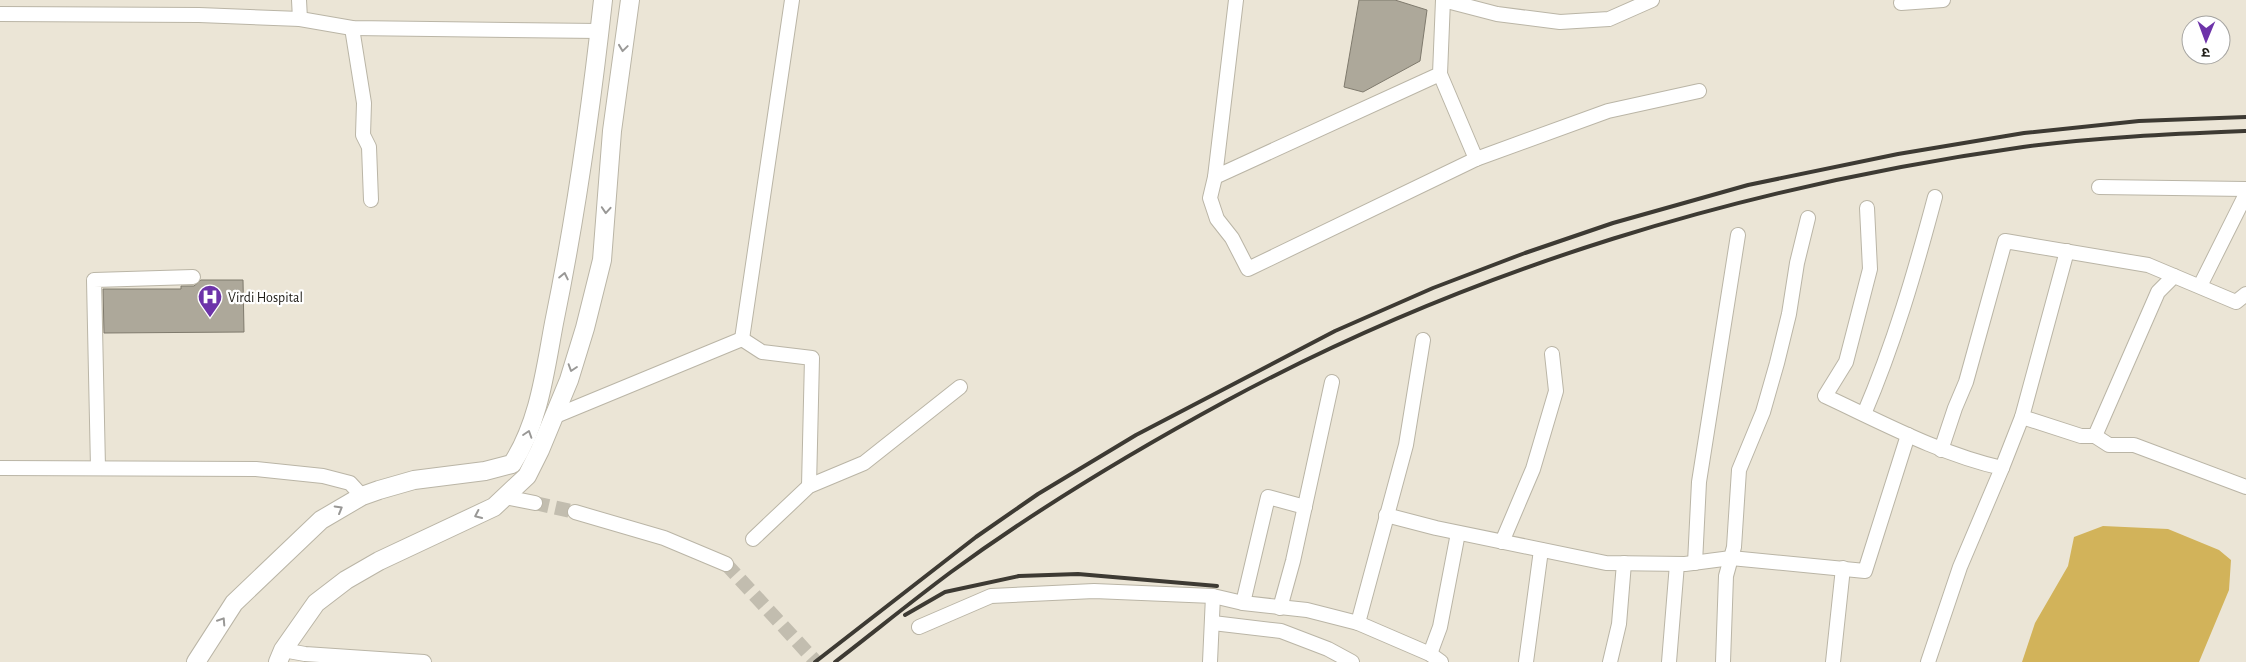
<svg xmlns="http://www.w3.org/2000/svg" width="2246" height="662" font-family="'Alegreya Sans','Noto Sans Devanagari',sans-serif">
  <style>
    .water { fill: #d2b35a }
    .building { fill: #ada89a; stroke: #7f7a6d }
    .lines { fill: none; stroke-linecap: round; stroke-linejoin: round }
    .minor-tunnel { stroke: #c2bdaf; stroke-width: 14; stroke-dasharray: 14 7; stroke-linecap: butt }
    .minor-casing { stroke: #bab5a6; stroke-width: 16 }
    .tertiary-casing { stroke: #bab5a6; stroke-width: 20 }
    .minor { stroke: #fff; stroke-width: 14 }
    .tertiary { stroke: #fff; stroke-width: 18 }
    .rail { stroke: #3d3a33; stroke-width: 4 }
    .oneway { stroke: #999896 }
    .labels { text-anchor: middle; stroke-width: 4.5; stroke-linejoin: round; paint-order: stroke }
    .poi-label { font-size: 14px; fill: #1d1b15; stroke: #fff; text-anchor: start }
  </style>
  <rect width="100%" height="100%" fill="#ebe5d6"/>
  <polygon class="water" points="2103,526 2168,529 2219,550 2231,560 2229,590 2199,662 2022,662 2035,623 2068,566 2074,537"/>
  <g class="building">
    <polygon points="1359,0 1395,0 1427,10 1420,61 1363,92 1344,87"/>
    <polygon points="201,280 243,280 244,332 104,333 103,289 181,289 181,286 194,286"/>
  </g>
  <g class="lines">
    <g class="minor-tunnel">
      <polyline points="535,503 575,512"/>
      <polyline points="726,564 816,662"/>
    </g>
    <defs>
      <g id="minor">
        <polyline points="299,0 300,19"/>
        <polyline points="1236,0 1215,177 1440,74 1443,0 1497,14 1560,22 1609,19 1652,0"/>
        <polyline points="1901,3 1943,0"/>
        <polyline points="0,14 199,15 300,19 352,28 599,31"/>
        <polyline points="352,28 364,103 363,135 369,147 371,200"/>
        <polyline points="1440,74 1476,159"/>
        <polyline points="1215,177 1210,198 1217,219 1232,238 1248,269 1476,159 1608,111 1699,91"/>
        <polyline points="2099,187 2246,189"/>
        <path d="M 1867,208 L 1870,269 L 1846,362 L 1825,396 C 1883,423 1940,454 2002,468 L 1960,567 L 1928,662"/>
        <polyline points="2200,286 2246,194"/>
        <polyline points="742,339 792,0"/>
        <path d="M 1864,414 C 1894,344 1915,272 1935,197"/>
        <polyline points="553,417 742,339 762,352 812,358 809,486"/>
        <polyline points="2022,417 2081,436 2095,436 2109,445 2134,445 2246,487"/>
        <polyline points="2095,436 2158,292 2174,276"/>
        <polyline points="1941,450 1955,408 1966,382 2005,241 2148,265 2236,302 2246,294"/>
        <polyline points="0,468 256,469 323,476 350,483 362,496"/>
        <polyline points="98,468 94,280 193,277"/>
        <polyline points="2002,468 2022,417 2067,251"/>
        <polyline points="505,497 535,503"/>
        <polyline points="575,512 664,538 726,564"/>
        <polyline points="1386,515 1436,528 1606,563 1685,564 1731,558 1865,571 1908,435"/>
        <polyline points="753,539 809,486 864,463 960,387"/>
        <polyline points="1502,542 1533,469 1556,391 1552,354"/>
        <polyline points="1695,563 1699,482 1738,235"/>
        <polyline points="1243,603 1268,497 1305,507"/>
        <polyline points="1280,608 1293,561 1332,382"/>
        <polyline points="1213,623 1281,631 1328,649 1352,662"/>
        <polyline points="1358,623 1406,445 1423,340"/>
        <polyline points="919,627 991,596 1094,591 1213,596 1243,603 1307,610 1358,623 1430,654 1441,662"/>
        <polyline points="283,650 305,654 424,662"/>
        <polyline points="1430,654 1440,627 1458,533"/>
        <polyline points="1210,662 1213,596"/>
        <polyline points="1526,662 1541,550"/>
        <polyline points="1610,662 1619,624 1624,563"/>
        <polyline points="1669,662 1677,564"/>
        <polyline points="1723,662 1726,576 1734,547 1739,470 1763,412 1777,363 1789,314 1797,263 1808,218"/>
        <polyline points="1833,662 1843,568"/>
      </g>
      <g id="tertiary">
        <path d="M 196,662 L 234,603 L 321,520 L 362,496 L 379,490 L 414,480 L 485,471 L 512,464 C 539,423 545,371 554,323 C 576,216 591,109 603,0"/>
        <polyline points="278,662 283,650 316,603 346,580 379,561 494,507 527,476 540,450 569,380 585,328 602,260 612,131 630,0"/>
      </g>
    </defs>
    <use href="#minor" class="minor-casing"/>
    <use href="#tertiary" class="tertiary-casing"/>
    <use href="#minor" class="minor"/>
    <use href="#tertiary" class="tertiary"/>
    <g class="rail">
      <polyline points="905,615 945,592 1019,576 1078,574 1217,586"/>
      <polyline points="815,662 976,537 1038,494 1136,435 1335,331 1433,288 1525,253 1613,223 1748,185 1898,154 2024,133 2139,121 2246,117"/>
      <path d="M 835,662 C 874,632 912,601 951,572 C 1037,509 1132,452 1226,401 C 1472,268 1746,186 2023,147 C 2097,137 2172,134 2246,131"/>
    </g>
  </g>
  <defs><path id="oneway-chevron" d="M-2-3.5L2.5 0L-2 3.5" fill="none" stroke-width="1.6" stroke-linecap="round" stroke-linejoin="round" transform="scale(1.25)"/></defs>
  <g class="oneway">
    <use href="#oneway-chevron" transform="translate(623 48) rotate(98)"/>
    <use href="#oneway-chevron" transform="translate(606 210) rotate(94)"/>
    <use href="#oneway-chevron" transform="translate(564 276) rotate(-78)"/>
    <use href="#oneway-chevron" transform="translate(572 368) rotate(108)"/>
    <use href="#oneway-chevron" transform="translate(528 434) rotate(-72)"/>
    <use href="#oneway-chevron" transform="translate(339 509) rotate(-30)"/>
    <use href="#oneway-chevron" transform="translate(478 515) rotate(155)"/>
    <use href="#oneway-chevron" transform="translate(222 621) rotate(-57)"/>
  </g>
  <defs>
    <symbol id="hospital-pin" viewBox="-11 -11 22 30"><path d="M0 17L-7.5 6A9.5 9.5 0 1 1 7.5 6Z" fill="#6d33a9" stroke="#fff"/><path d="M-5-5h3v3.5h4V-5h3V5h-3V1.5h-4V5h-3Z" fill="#fff"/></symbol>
  </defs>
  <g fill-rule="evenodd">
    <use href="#hospital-pin" x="196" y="283" width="28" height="38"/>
  </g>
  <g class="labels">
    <g class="poi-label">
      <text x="228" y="302">Virdi Hospital</text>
    </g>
  </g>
  <g transform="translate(2206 40) rotate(181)"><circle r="24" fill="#ffffff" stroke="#a5a4a1"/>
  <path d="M0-4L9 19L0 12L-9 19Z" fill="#6d33a9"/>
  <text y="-8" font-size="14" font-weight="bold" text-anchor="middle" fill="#1d1b15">उ</text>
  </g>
</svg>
